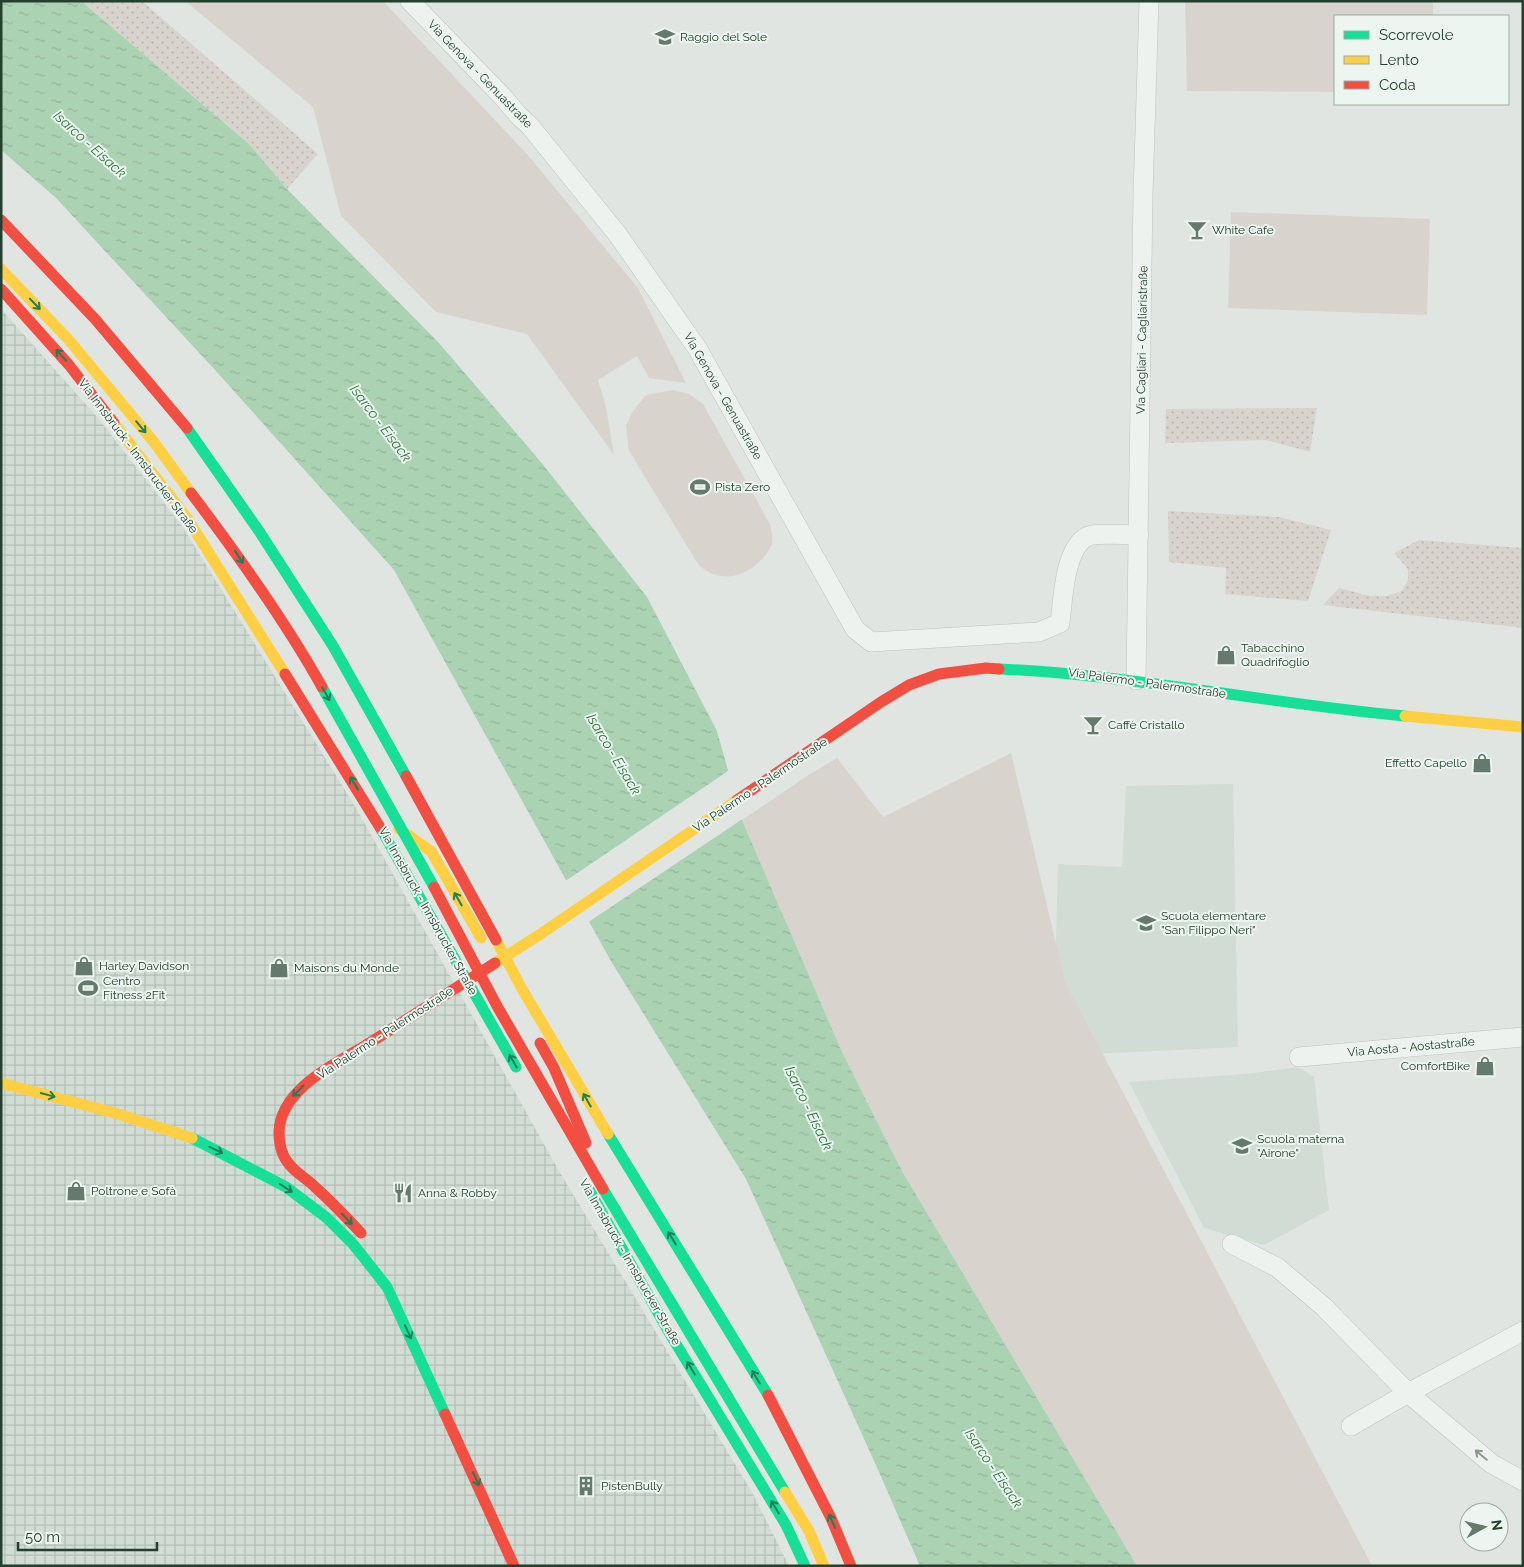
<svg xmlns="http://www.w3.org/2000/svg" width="1524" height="1567" font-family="Raleway,sans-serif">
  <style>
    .built { fill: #d0dcd4 }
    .industrial { fill: url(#industrial-grid) }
    .grass { fill: url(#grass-dots) }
    .park { fill: #d8d4cd }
    .water { fill: url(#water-ripples) }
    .pier { fill: #e0e5e1 }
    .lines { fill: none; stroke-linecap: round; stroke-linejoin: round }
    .street-casing { stroke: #bec3bf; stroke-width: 20 }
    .street { stroke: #eef2ef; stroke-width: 19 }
    .fast { stroke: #16e098; stroke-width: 11 }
    .slow { stroke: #ffcf43; stroke-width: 11 }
    .jam { stroke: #f24e42; stroke-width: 11 }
    .fast-bridge { stroke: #16e098; stroke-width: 11 }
    .slow-bridge { stroke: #ffcf43; stroke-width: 11 }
    .jam-bridge { stroke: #f24e42; stroke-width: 11 }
    .oneway { stroke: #1f7f58 }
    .oneway2 { stroke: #8a988e }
    .labels { text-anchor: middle; stroke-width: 4; stroke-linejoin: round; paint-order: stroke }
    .poi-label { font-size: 12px; fill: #253f2e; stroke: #ecf5ef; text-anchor: start }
    .street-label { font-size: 12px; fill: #253f2e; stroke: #ecf5ef }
    .water-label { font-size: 14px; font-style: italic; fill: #2d7541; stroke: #ecf5ef }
  </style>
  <defs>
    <pattern id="industrial-grid" width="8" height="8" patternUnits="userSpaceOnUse" patternTransform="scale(1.25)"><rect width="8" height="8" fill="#d0dcd4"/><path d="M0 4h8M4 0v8" fill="none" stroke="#b2beb6"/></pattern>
    <pattern id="grass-dots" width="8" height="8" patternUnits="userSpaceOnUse" patternTransform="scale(1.25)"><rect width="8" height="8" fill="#d8d4cd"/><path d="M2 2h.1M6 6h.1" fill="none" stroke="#b9b7b0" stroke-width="1.8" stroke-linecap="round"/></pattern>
    <pattern id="water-ripples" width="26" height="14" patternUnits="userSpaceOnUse" patternTransform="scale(1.25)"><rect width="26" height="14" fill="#acd2b4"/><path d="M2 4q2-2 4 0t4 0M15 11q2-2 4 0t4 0" fill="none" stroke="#94b59b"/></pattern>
  </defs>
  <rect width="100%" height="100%" fill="#e0e5e1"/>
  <g class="built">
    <polygon points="1233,784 1238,1047 1092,1054 1055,979 1058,864 1122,867 1126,786"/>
    <polygon points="1298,1067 1314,1077 1329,1210 1264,1245 1204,1228 1129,1082 1246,1074"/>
  </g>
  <polygon class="industrial" points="1,309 98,418 182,526 356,808 559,1171 753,1494 789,1566 1,1566"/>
  <g class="grass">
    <polygon points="81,1 142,1 318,154 287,189 250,145"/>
    <polygon points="1317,408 1310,452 1266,440 1165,443 1166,409"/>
    <polygon points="1168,511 1279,517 1331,530 1308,601 1225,594 1226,568 1169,562"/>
    <polygon points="1419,540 1523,548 1523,628 1323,605 1339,588 1370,596 1387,596 1402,591 1408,580 1408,569 1394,553"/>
  </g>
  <g class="park">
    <polygon points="185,1 383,1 526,153 638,288 686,383 649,378 637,356 598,380 606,407 614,455 527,334 436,312 341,216 313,107"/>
    <polygon points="1185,1 1433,1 1433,16 1335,16 1335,92 1187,91"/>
    <polygon points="1231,212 1430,219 1427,315 1228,308"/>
    <path d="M 673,390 L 689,394 L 703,404 L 770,524 C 771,530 773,538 772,544 C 770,550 765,556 761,560 C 743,579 717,583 698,564 L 629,451 L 626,425 L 633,411 L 646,395 Z"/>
    <polygon points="1011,753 1065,982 1372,1566 1137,1566 902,1171 842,1052 742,820 807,776 837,758 883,817"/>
  </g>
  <polygon class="water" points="1,1 81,1 250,145 287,189 439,343 541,462 647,597 717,731 742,820 842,1052 902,1171 1137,1566 920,1566 875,1463 746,1179 612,963 394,570 216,371 56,198 1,150"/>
  <polygon class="pier" points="731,769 744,818 587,923 564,882"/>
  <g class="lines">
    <defs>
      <g id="street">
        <path d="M 410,1 L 502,96 L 519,116 L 530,126 L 618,235 L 697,348 L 855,629 L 871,642 L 1039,632 L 1060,623 C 1063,601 1064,541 1092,535 C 1106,533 1125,535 1139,535"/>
        <polyline points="1136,680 1143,195 1149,1"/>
        <polyline points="1299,1057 1523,1037"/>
        <polyline points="1232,1244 1278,1268 1324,1307 1408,1393 1492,1464 1523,1481"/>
        <polyline points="1351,1426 1408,1393 1523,1331"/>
      </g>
    </defs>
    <use href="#street" class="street-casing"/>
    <use href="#street" class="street"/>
    <g class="fast">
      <path d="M 999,669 C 1136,675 1269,704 1405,716"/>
      <polyline points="381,829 516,1067"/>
      <polyline points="192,1138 286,1187 327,1218 353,1244 387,1287 445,1414"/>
      <polyline points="588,1188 670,1334 786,1525 805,1566"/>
    </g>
    <g class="slow">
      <polyline points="114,423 187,518 285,674"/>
      <polyline points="1405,716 1523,727"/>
      <polyline points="399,829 431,851 481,938"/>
      <polyline points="495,963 539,935 737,800"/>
      <polyline points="1,1083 115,1113 192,1138"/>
    </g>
    <g class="jam">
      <polyline points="1,289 69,365 114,423"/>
      <polyline points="285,674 381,829"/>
      <polyline points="737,800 881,702 909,685 939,674 986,668 999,669"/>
      <polyline points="540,1043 554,1068 586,1143"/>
      <path d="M 361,1233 C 346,1217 331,1201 315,1187 C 307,1179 296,1173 289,1164 C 281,1155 279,1144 279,1132 C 280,1089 336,1063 368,1044"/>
      <polyline points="445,1414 514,1566"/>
    </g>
    <g class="fast-bridge">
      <polyline points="187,428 259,531 333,646 406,776"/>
      <polyline points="322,687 434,887"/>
      <polyline points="608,1134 768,1395"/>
      <polyline points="603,1189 785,1492"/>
    </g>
    <g class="slow-bridge">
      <polyline points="1,269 68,339 153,441 191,493"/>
      <polyline points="496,940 522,989 608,1134"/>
      <polyline points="785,1492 809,1531 824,1566"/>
    </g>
    <g class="jam-bridge">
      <polyline points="1,220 95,319 187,428"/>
      <path d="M 191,493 C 238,555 284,619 322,687"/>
      <polyline points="406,776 496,940"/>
      <polyline points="434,887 497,1006 603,1189"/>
      <polyline points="368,1044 495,963"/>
      <polyline points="768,1395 831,1518 851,1566"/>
    </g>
  </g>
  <defs><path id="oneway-shaft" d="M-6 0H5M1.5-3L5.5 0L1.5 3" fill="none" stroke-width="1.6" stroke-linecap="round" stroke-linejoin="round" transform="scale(1.25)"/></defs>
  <g class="oneway">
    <use href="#oneway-shaft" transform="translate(35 304) rotate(46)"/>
    <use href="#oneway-shaft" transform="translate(61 355) rotate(-132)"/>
    <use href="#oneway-shaft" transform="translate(141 427) rotate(50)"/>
    <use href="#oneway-shaft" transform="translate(239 557) rotate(57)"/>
    <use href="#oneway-shaft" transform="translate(326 694) rotate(61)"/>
    <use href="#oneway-shaft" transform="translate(354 783) rotate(-122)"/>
    <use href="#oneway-shaft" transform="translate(458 899) rotate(-120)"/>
    <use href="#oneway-shaft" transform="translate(513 1061) rotate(-120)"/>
    <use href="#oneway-shaft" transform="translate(298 1091) rotate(135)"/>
    <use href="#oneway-shaft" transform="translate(48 1095) rotate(15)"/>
    <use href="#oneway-shaft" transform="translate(587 1100) rotate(-120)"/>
    <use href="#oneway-shaft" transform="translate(216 1150) rotate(26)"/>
    <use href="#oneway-shaft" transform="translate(286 1188) rotate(33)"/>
    <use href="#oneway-shaft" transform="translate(347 1219) rotate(46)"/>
    <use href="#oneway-shaft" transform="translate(672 1238) rotate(-121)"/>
    <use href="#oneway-shaft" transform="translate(408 1332) rotate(65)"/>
    <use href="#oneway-shaft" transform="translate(691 1368) rotate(-121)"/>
    <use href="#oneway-shaft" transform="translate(756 1377) rotate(-121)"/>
    <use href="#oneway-shaft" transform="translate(476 1479) rotate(66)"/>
    <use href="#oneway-shaft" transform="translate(775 1507) rotate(-121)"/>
    <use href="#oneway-shaft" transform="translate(832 1521) rotate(-114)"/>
  </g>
  <use class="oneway2" href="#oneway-shaft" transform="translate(1481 1455) rotate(-140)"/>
  <defs>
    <symbol id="school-bare" viewBox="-9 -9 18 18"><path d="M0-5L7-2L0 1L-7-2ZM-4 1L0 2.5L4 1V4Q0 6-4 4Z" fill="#66796d" stroke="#ecf5ef" stroke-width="2.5" paint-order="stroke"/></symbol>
    <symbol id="bar-bare" viewBox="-9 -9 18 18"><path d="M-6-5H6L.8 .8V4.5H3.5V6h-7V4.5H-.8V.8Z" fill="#66796d" stroke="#ecf5ef" stroke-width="2.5" paint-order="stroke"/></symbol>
    <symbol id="stadium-bare" viewBox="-9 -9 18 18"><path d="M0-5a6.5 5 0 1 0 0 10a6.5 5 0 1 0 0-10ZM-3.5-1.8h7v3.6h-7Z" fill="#66796d" stroke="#ecf5ef" stroke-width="2.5" paint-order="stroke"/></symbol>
    <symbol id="shop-bare" viewBox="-9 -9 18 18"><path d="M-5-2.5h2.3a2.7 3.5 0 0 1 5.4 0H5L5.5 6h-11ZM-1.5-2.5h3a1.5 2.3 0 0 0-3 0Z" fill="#66796d" stroke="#ecf5ef" stroke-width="2.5" paint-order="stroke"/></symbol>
    <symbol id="restaurant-bare" viewBox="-9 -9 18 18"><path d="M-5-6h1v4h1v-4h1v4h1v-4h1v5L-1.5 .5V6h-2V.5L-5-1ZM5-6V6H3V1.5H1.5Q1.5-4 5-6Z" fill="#66796d" stroke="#ecf5ef" stroke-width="2.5" paint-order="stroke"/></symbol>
    <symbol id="building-bare" viewBox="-9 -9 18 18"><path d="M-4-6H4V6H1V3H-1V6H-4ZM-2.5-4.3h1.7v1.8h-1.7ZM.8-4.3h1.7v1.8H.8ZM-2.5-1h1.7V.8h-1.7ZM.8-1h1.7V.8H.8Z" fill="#66796d" stroke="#ecf5ef" stroke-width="2.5" paint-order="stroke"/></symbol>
  </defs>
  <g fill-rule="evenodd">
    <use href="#school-bare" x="651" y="23" width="28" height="28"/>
    <use href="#bar-bare" x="1183" y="216" width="28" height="28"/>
    <use href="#stadium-bare" x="686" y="473" width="28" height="28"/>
    <use href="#shop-bare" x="1212" y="641" width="28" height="28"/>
    <use href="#bar-bare" x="1079" y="711" width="28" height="28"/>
    <use href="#shop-bare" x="1468" y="749" width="28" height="28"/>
    <use href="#school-bare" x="1132" y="909" width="28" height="28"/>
    <use href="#shop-bare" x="70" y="952" width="28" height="28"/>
    <use href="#shop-bare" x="265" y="954" width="28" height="28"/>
    <use href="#stadium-bare" x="74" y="974" width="28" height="28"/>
    <use href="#shop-bare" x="1471" y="1052" width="28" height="28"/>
    <use href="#school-bare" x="1228" y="1132" width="28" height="28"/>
    <use href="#shop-bare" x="62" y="1177" width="28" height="28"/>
    <use href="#restaurant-bare" x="389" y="1179" width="28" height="28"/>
    <use href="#building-bare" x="572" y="1472" width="28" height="28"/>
  </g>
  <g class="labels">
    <g class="poi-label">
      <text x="680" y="41">Raggio del Sole</text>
      <text x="1212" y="234">White Cafe</text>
      <text x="715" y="491">Pista Zero</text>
      <text x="1241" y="652">Tabacchino<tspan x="1241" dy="14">Quadrifoglio</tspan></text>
      <text x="1108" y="729">Caffè Cristallo</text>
      <text x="1467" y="767" text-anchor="end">Effetto Capello</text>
      <text x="1161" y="920">Scuola elementare<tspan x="1161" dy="14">"San Filippo Neri"</tspan></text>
      <text x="99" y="970">Harley Davidson</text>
      <text x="294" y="972">Maisons du Monde</text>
      <text x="103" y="985">Centro<tspan x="103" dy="14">Fitness 2Fit</tspan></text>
      <text x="1470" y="1070" text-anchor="end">ComfortBike</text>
      <text x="1257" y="1143">Scuola materna<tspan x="1257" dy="14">"Airone"</tspan></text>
      <text x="91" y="1195">Poltrone e Sofà</text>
      <text x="418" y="1197">Anna &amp; Robby</text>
      <text x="601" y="1490">PistenBully</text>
    </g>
    <g class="street-label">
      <text transform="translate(480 74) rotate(46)" y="4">Via Genova - Genuastraße</text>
      <text transform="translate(1142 340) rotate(-89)" y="4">Via Cagliari - Cagliaristraße</text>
      <text transform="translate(723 396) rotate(60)" y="4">Via Genova - Genuastraße</text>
      <text transform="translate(138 456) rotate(53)" y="4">Via Innsbruck - Innsbrucker Straße</text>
      <text transform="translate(1147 683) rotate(8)" y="4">Via Palermo - Palermostraße</text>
      <text transform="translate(760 785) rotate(-34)" y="4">Via Palermo - Palermostraße</text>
      <text transform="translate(428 911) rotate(61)" y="4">Via Innsbruck - Innsbrucker Straße</text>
      <text transform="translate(385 1033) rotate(-33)" y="4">Via Palermo - Palermostraße</text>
      <text transform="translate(1411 1047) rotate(-5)" y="4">Via Aosta - Aostastraße</text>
      <text transform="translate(630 1262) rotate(60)" y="4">Via Innsbruck - Innsbrucker Straße</text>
    </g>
    <g class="water-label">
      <text transform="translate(90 144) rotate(42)" y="5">Isarco - Eisack</text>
      <text transform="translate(381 423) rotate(53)" y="5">Isarco - Eisack</text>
      <text transform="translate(614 754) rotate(59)" y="5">Isarco - Eisack</text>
      <text transform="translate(809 1108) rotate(64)" y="5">Isarco - Eisack</text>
      <text transform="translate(994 1468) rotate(56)" y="5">Isarco - Eisack</text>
    </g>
  </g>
  <rect width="1524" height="1567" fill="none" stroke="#253f2e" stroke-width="5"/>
  <rect x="1334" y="15" width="175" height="90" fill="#ecf5ef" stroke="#9caca2"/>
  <rect x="1344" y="31" width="25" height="8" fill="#16e098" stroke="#9caca2"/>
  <text x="1379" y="40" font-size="15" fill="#253f2e">Scorrevole</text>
  <rect x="1344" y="56" width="25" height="8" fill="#ffcf43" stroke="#9caca2"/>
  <text x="1379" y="65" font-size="15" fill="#253f2e">Lento</text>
  <rect x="1344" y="81" width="25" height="8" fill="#f24e42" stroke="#9caca2"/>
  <text x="1379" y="90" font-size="15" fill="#253f2e">Coda</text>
  <g transform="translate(1484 1527) rotate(82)"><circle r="24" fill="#ecf5ef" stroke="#9caca2"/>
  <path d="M0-4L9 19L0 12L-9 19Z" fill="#66796d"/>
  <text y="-8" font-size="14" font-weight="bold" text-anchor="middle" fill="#253f2e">N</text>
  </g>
  <path d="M18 1542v8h139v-8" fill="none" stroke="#253f2e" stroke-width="2.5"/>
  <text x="25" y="1542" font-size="15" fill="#253f2e" stroke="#ecf5ef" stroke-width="4" paint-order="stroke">50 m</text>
</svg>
